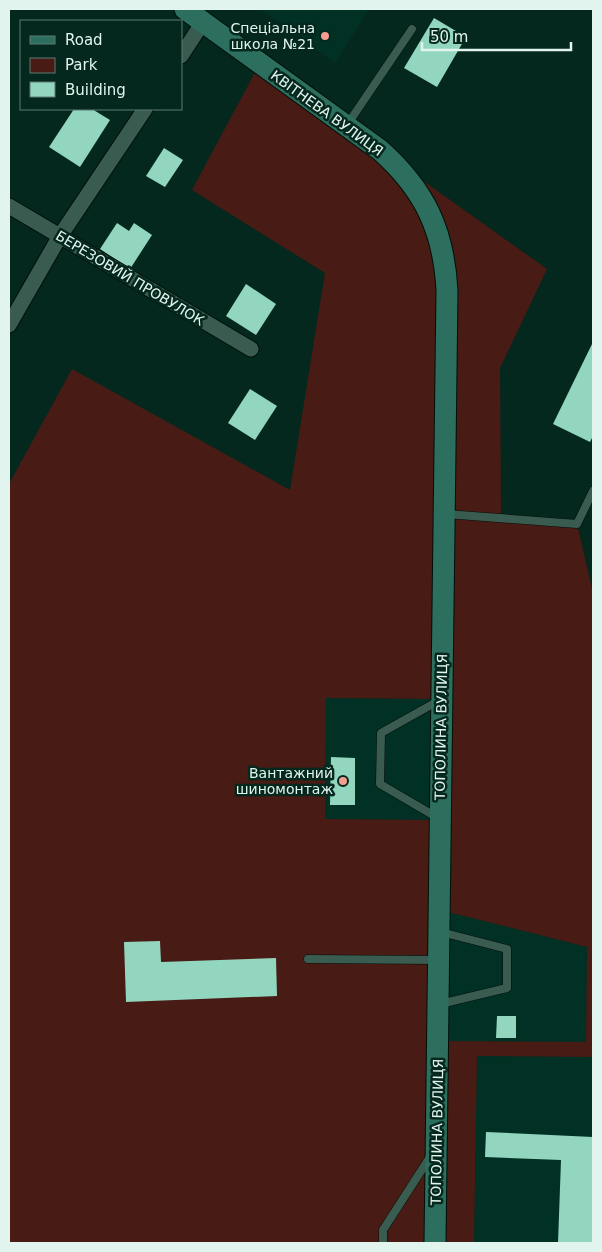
<svg xmlns="http://www.w3.org/2000/svg" width="602" height="1252" font-family="'DejaVu Sans',sans-serif">
  <style>
    .built { fill: #013125 }
    .green { fill: #491b15; fill-rule: evenodd }
    .building { fill: #92d6bf }
    .lines { fill: none; stroke-linecap: round; stroke-linejoin: round }
    .service-casing { stroke: #000f09; stroke-width: 9 }
    .minor-casing { stroke: #000f09; stroke-width: 17 }
    .secondary-casing { stroke: #000f09; stroke-width: 23 }
    .service { stroke: #3a5b50; stroke-width: 8 }
    .minor { stroke: #3a5b50; stroke-width: 15 }
    .secondary { stroke: #2c6f5e; stroke-width: 21 }
    .poi-dot { fill: #f59d90; stroke: #05281e; stroke-width: 2 }
    .labels { text-anchor: middle; stroke-width: 5; stroke-linejoin: round; paint-order: stroke }
    .poi-label { font-size: 14px; fill: #e1f4ed; stroke: #05281e; text-anchor: end }
    .street-label { font-size: 14px; fill: #e1f4ed; stroke: #05281e }
  </style>
  <rect width="100%" height="100%" fill="#05281e"/>
  <g class="built">
    <polygon points="260,9 369,9 335,63"/>
    <polygon points="326,698 442,699 440,820 324,819"/>
    <polygon points="439,909 587,947 586,1042 438,1041"/>
    <polygon points="477,1056 593,1057 593,1243 474,1243"/>
  </g>
  <path class="green" d="M 260,63 L 380,150 L 547,269 L 500,368 L 501,518 L 577,524 L 593,593 L 593,1057 L 477,1056 L 474,1243 L 9,1243 L 9,484 L 72,369 L 290,490 L 325,273 L 192,190 ZM 326,698 L 442,699 L 440,820 L 325,819 ZM 440,910 L 587,947 L 586,1042 L 438,1041 Z"/>
  <g class="building">
    <polygon points="434,18 466,37 437,87 404,68"/>
    <polygon points="74,109 92,109 110,120 80,167 49,147"/>
    <polygon points="164,148 183,160 165,187 146,176"/>
    <polygon points="117,223 129,231 134,223 152,235 130,269 100,249"/>
    <polygon points="246,284 276,304 256,335 226,316"/>
    <polygon points="593,342 593,436 590,442 553,424"/>
    <polygon points="250,389 277,406 255,440 228,423"/>
    <polygon points="331,757 355,758 355,805 330,805"/>
    <polygon points="160,941 161,962 276,958 277,996 126,1002 124,942"/>
    <polygon points="497,1016 516,1016 516,1038 496,1038"/>
    <polygon points="486,1132 593,1137 593,1243 558,1243 561,1160 485,1157"/>
  </g>
  <g class="lines">
    <defs>
      <g id="service">
        <polyline points="347,125 412,29"/>
        <polyline points="446,514 577,524 593,491"/>
        <polyline points="438,818 380,784 381,733 440,700"/>
        <polyline points="308,959 437,960"/>
        <polyline points="440,1004 507,988 507,949 441,932"/>
        <polyline points="383,1243 383,1230 430,1157"/>
      </g>
      <g id="minor">
        <polyline points="181,56 203,22"/>
        <polyline points="9,206 251,349"/>
        <polyline points="9,325 60,236 145,109"/>
      </g>
      <path id="secondary" d="M 185,9 L 380,150 C 425,190 444,231 447,291 L 435,1243"/>
    </defs>
    <use href="#service" class="service-casing"/>
    <use href="#minor" class="minor-casing"/>
    <use href="#secondary" class="secondary-casing"/>
    <use href="#service" class="service"/>
    <use href="#minor" class="minor"/>
    <use href="#secondary" class="secondary"/>
  </g>
  <g class="poi-dot">
    <circle cx="325" cy="36" r="5"/>
    <circle cx="343" cy="781" r="5"/>
  </g>
  <g class="labels">
    <g class="poi-label">
      <text x="315" y="33">Спеціальна<tspan x="315" dy="16">школа №21</tspan></text>
      <text x="333" y="778">Вантажний<tspan x="333" dy="16">шиномонтаж</tspan></text>
    </g>
    <g class="street-label">
      <text transform="translate(327 113) rotate(36)" y="5">КВІТНЕВА ВУЛИЦЯ</text>
      <text transform="translate(130 278) rotate(31)" y="5">БЕРЕЗОВИЙ ПРОВУЛОК</text>
      <text transform="translate(441 727) rotate(-89)" y="5">ТОПОЛИНА ВУЛИЦЯ</text>
      <text transform="translate(437 1132) rotate(-89)" y="5">ТОПОЛИНА ВУЛИЦЯ</text>
    </g>
  </g>
  <rect width="602" height="1252" fill="none" stroke="#e1f4ed" stroke-width="20"/>
  <rect x="20" y="20" width="162" height="90" fill="#05281e" stroke="#5d7a71"/>
  <rect x="30" y="36" width="25" height="8" fill="#2c6f5e" stroke="#5d7a71"/>
  <text x="65" y="45" font-size="15" fill="#e1f4ed">Road</text>
  <rect x="30" y="58" width="25" height="15" fill="#491b15" stroke="#5d7a71"/>
  <text x="65" y="70" font-size="15" fill="#e1f4ed">Park</text>
  <rect x="30" y="82" width="25" height="15" fill="#92d6bf" stroke="#5d7a71"/>
  <text x="65" y="95" font-size="15" fill="#e1f4ed">Building</text>
  <path d="M422 42v8h149v-8" fill="none" stroke="#e1f4ed" stroke-width="2.5"/>
  <text x="430" y="42" font-size="15" fill="#e1f4ed" stroke="#05281e" stroke-width="4" paint-order="stroke">50 m</text>
</svg>
